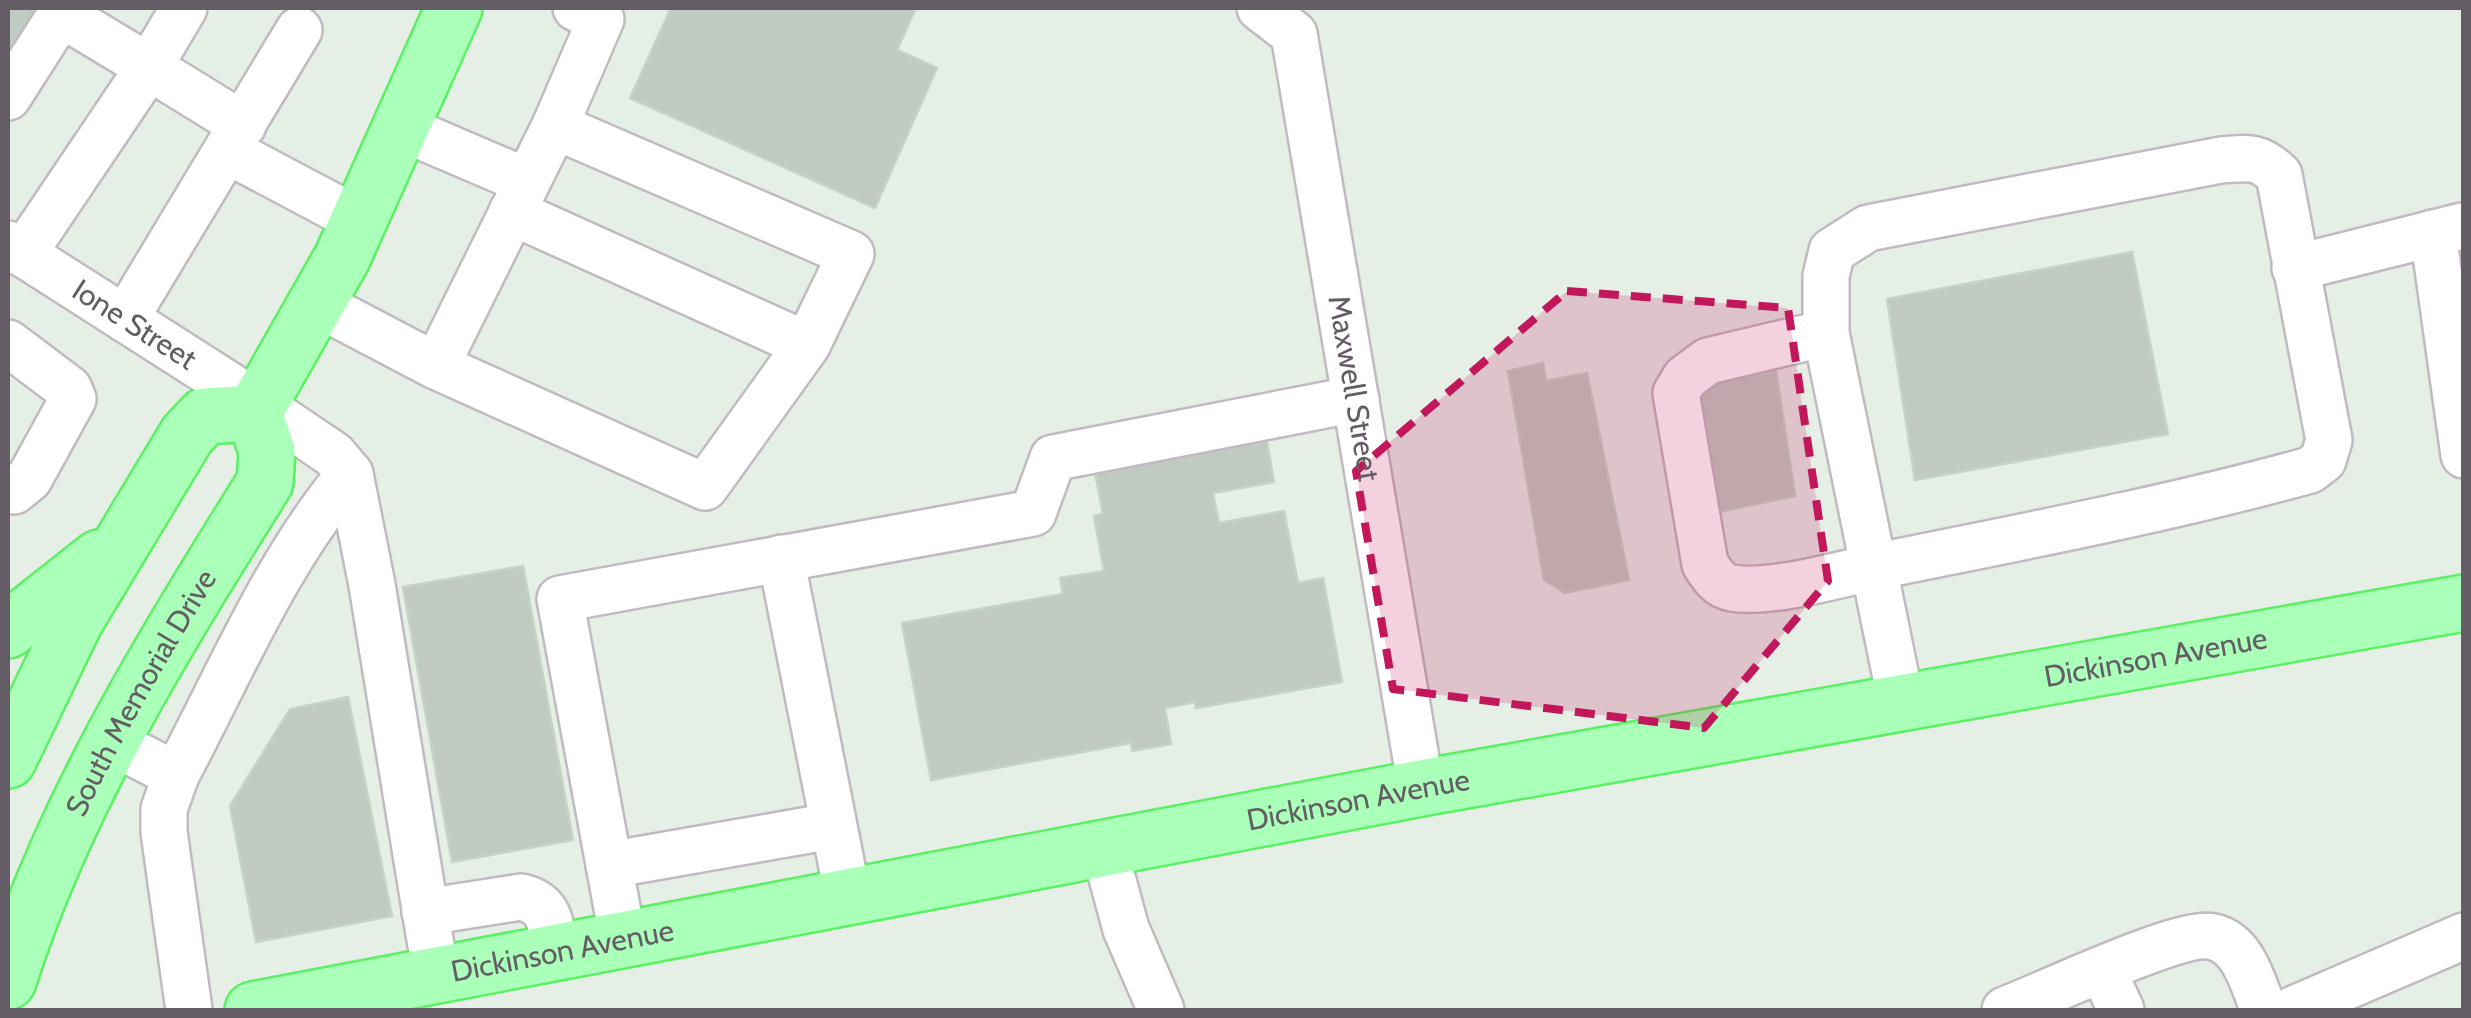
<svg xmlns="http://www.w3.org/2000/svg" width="2471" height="1018" font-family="Cabin,sans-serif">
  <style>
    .building { fill: #c1cac1; stroke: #c3d4c4; stroke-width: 2.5 }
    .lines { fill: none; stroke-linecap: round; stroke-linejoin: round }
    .minor-casing { stroke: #c1bac1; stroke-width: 50 }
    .major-casing { stroke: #5cf164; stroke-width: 60 }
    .minor { stroke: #fff; stroke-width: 45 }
    .major { stroke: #aaffb9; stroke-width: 55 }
    .marked { fill: #c2185b; fill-opacity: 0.2; stroke: #c2185b; stroke-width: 8; stroke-dasharray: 20 12; stroke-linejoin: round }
    .labels { text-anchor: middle; stroke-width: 10; stroke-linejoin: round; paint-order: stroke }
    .street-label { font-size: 30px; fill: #645d65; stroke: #fff }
  </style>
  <rect width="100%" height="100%" fill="#e5efe6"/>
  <g class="building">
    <polygon points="8,8 41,8 8,66"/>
    <polygon points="671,8 916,8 897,50 937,68 875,208 630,98"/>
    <polygon points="2132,252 2168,434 1915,480 1887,299"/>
    <polygon points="1543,363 1546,381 1587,373 1629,580 1565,593 1544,580 1508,371"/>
    <polygon points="1776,371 1795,496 1713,513 1691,387"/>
    <polygon points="1265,431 1274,482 1213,493 1219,523 1284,511 1298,583 1323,578 1342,682 1196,708 1195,702 1165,708 1171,744 1132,751 1131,743 931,780 902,623 1063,594 1060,578 1104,571 1094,516 1103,514 1093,462"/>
    <polygon points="523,566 573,840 452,862 403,587"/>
    <polygon points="348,697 392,916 256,942 230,806 290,709"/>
  </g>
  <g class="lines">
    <defs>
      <g id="minor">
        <path id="s1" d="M 1260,8 L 1294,34 L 1421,788"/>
        <polyline points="61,14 149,67 184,8"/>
        <polyline points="8,97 61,14 70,8"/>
        <polyline points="402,128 526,181"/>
        <polyline points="228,151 360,221"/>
        <polyline points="512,212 807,345 851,254 555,126 601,19 576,8"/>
        <polyline points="2433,233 2464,455"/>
        <path id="s2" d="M 8,244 L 260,405 L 334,455 L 350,474 L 372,585 L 436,976"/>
        <polyline points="23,254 149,67 243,125"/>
        <polyline points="2295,268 2462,226"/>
        <polyline points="318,304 436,366 555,126"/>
        <polyline points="125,319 299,30"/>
        <path d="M 1826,333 L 1826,276 L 1832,251 L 1868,228 L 2221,160 C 2249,158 2258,155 2279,175 L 2329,440 L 2323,460 L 2310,470 C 2169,509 2026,536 1883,565 C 1844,573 1770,595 1732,588 C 1719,586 1712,575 1705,564 L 1676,393 L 1685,378 L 1708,361 L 1826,333 L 1901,702"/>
        <polyline points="8,343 69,389 73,399 29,479 14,491 8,487"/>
        <polyline points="436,366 705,487 807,345"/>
        <polyline points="781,558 848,897"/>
        <polyline points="110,741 176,775 164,809 164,832 189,1010"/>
        <path d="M 176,775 C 230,673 276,562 350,474"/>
        <polyline points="1104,848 1126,929 1161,1010"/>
        <polyline points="609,865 832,826"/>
        <path d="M 425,912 L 521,897 C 552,904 550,925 556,953"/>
        <polyline points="623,940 560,599 1033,513 1053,458 1356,399"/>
        <polyline points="2103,971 2121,1010"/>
        <path d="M 2005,1010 C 2042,996 2183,928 2214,937 C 2245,945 2253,985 2264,1010"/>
        <polyline points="2292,1010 2464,936"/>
      </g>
      <g id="major">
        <polyline points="254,413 342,258 454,8"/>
        <polyline points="8,630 99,558"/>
        <polyline points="8,760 75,621 187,435 205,416 254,413"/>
        <path id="s3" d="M 8,981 C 65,801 166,641 265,482 L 267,451 L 254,413"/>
        <path id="s4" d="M 253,1010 L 1421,788 L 2464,603"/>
      </g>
    </defs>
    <use href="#minor" class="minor-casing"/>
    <use href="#major" class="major-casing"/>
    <use href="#minor" class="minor"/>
    <use href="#major" class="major"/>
  </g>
  <path class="marked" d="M 1567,291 L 1788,308 L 1828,581 L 1704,728 L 1393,689 L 1356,471 Z"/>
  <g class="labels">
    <g class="street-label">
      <text dy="10" stroke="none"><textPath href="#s2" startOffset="150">Ione Street</textPath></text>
      <text dy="10" stroke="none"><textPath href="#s1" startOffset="402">Maxwell Street</textPath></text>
      <text dy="10" stroke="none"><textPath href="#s4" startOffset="1935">Dickinson Avenue</textPath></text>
      <text dy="10" stroke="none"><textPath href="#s3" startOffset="318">South Memorial Drive</textPath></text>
      <text dy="10" stroke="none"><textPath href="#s4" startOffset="1125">Dickinson Avenue</textPath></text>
      <text dy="10" stroke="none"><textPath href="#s4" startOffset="315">Dickinson Avenue</textPath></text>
    </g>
  </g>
  <rect width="2471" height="1018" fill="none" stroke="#645d65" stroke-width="20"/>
</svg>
